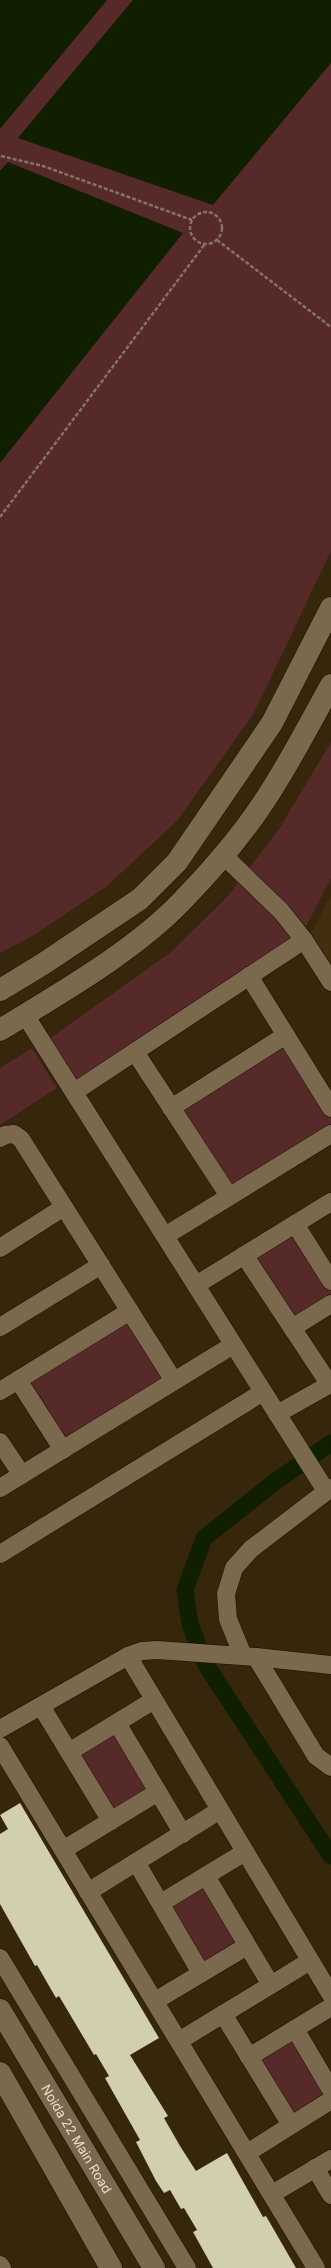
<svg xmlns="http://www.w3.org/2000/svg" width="331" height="2268" font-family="Inter,sans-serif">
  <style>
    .built { fill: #432f0d }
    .green { fill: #552a28 }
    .water { fill: #111f01 }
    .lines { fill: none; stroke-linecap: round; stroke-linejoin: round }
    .canal { stroke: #111f01; stroke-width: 17 }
    .building { fill: #d1cfad }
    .street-casing { stroke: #1d0f00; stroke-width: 19 }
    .secondary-casing { stroke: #1d0f00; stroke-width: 23 }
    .path { stroke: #837560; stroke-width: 2.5; stroke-dasharray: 4 2; stroke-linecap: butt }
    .street { stroke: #7b694e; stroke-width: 18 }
    .secondary { stroke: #7b694e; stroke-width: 22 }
    .labels { text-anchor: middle; stroke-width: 4; stroke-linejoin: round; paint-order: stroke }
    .street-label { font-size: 13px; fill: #e8decf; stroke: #36260c }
  </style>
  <rect width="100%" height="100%" fill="#36260c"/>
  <polygon class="built" points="331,895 331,963 311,933"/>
  <g class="green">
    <polygon points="0,0 331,0 331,551 254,713 177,821 107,886 36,934 0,953"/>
    <polygon points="331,742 331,878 302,934 75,1081 49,1039 171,952 227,897 279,829"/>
    <polygon points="283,1043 331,1119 331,1127 229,1191 178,1109"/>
    <polygon points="32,1048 57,1088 0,1125 0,1068"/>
    <polygon points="294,1228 331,1287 331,1300 293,1325 249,1256"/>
    <polygon points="125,1320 164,1381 64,1444 26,1382"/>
    <polygon points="115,1728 153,1791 111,1816 73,1754"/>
    <polygon points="205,1880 243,1944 202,1969 164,1905"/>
    <polygon points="294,2034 331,2097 291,2121 254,2058"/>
  </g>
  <g class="water">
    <polygon points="0,0 107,0 0,129"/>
    <polygon points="133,0 331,0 331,63 213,205 18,138"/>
    <polygon points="8,162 183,233 0,463 0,171"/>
  </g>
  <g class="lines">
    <polyline class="canal" points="331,1443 276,1481 204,1538 185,1590 190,1624 206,1665 331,1856"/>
  </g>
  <polygon class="building" points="20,1803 159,2038 130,2055 168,2116 164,2118 180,2146 196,2171 227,2153 263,2217 266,2216 296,2268 213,2268 193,2232 197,2230 184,2208 181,2209 170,2190 164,2193 156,2181 136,2142 140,2140 105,2078 109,2076 96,2054 94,2055 59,1996 56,1998 37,1965 35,1966 0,1904 0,1834 8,1829 0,1815"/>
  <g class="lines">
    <defs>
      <g id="street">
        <polyline points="223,855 281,911 304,940"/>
        <polyline points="249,976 331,1108"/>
        <polyline points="25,1015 326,1491"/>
        <polyline points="135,1052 229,1196"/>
        <polyline points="74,1092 304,940 331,982"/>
        <polyline points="171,1108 286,1035"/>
        <polyline points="0,1138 5,1135 14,1134 21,1139 174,1381"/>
        <polyline points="295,1224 331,1281"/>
        <polyline points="165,1236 331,1134"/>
        <polyline points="0,1248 64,1207"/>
        <polyline points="244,1255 326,1379 325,1387 277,1414"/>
        <polyline points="196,1285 331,1202"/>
        <polyline points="0,1327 101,1265"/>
        <polyline points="292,1328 331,1304"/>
        <polyline points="18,1380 63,1450"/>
        <polyline points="0,1391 130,1311"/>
        <polyline points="0,1442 22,1475"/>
        <polyline points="0,1488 233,1345"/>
        <polyline points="0,1554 263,1392"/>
        <polyline points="128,1656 331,1995"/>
        <polyline points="243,1656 228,1619 226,1594 234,1568 251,1549 331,1488"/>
        <polyline points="256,1657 316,1756 331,1767"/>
        <polyline points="41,1706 111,1821"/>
        <polyline points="117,1723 183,1834"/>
        <polyline points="0,1729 128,1656 142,1651 157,1650 256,1657 331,1665"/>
        <polyline points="0,1746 316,2268"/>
        <polyline points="69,1752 154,1700"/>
        <polyline points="63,1850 158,1792"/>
        <polyline points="136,1862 201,1973"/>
        <polyline points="206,1876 271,1985"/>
        <polyline points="88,1892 220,1810"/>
        <polyline points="161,1903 245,1852"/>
        <polyline points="0,1958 187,2268"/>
        <polyline points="155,2001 247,1946"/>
        <polyline points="223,2014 291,2125"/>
        <polyline points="295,2029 331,2090"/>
        <polyline points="179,2041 310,1961"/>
        <polyline points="249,2057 331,2007"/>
        <polyline points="247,2153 331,2100"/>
        <polyline points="315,2168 331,2195"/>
        <polyline points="272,2194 331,2159"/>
        <polyline points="0,2265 2,2268"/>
      </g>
      <g id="secondary">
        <polyline points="0,990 43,964 140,899 177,862 272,723 331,608"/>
        <path d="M 0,1030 C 60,993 133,952 182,901 C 211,871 240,838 263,803 C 288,766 309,725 331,685"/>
        <path id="s1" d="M 0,2010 L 154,2268"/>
        <polyline points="0,2073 111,2268"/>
      </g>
    </defs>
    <use href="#street" class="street-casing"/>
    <use href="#secondary" class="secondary-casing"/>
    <g class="path">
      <polyline points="1,156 43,166 192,220"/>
      <circle cx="206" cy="228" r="16"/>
      <polyline points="217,240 331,327"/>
      <polyline points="0,517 205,244"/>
    </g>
    <use href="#street" class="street"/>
    <use href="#secondary" class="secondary"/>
  </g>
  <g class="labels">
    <g class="street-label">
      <text dy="5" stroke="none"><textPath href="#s1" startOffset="150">Noida 22 Main Road</textPath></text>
    </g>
  </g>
</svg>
